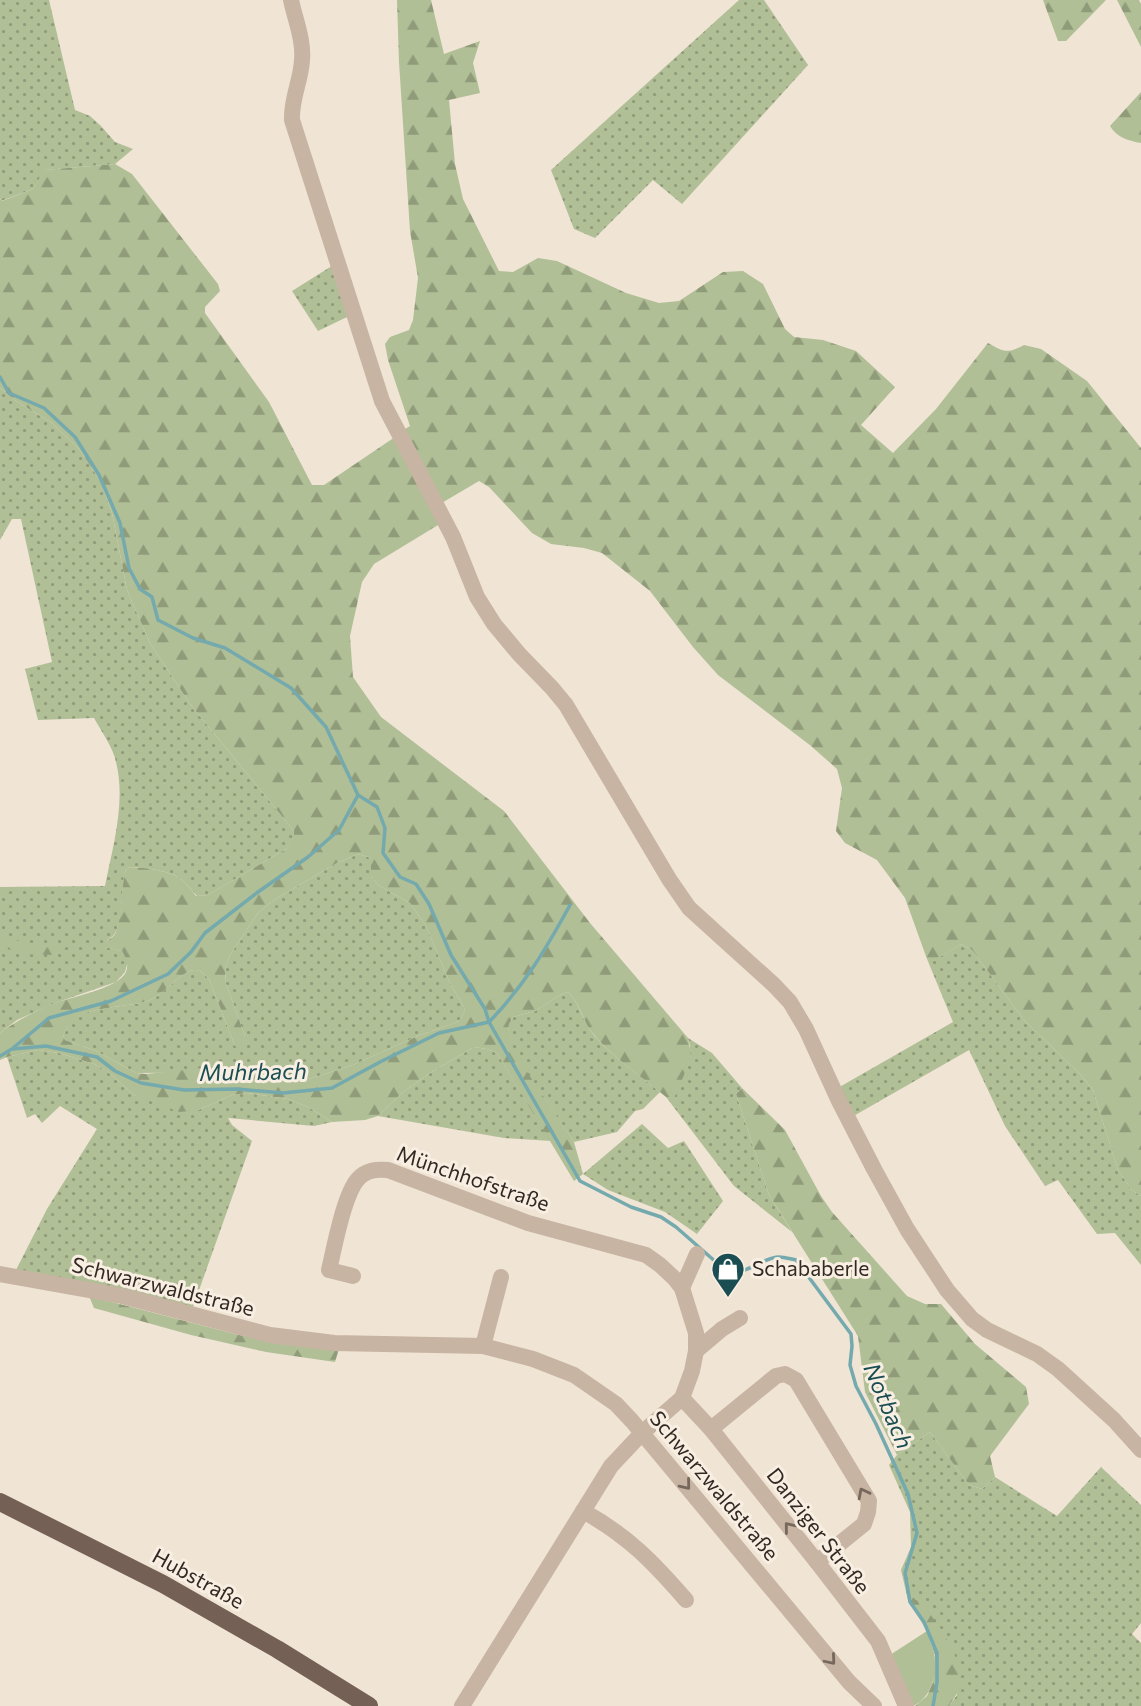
<svg xmlns="http://www.w3.org/2000/svg" width="1141" height="1706" font-family="Commissioner,sans-serif">
  <style>
    .grass { fill: url(#grass-dots) }
    .forest { fill: url(#forest-firs); fill-rule: evenodd }
    .park { fill: #b0bf96 }
    .lines { fill: none; stroke-linecap: round; stroke-linejoin: round }
    .stream { stroke: #74a9ad; stroke-width: 3.5 }
    .minor { stroke: #c8b4a2; stroke-width: 16 }
    .major { stroke: #756055; stroke-width: 18 }
    .oneway { stroke: #76685d }
    .labels { text-anchor: middle; stroke-width: 6; stroke-linejoin: round; paint-order: stroke }
    .street-label { font-size: 21px; fill: #322924; stroke: #f8eee1 }
    .poi-label { font-size: 21px; fill: #322924; stroke: #f8eee1; text-anchor: start }
    .water-label { font-size: 23px; font-style: italic; fill: #1a4e53; stroke: #f8eee1 }
  </style>
  <defs>
    <pattern id="grass-dots" width="8" height="8" patternUnits="userSpaceOnUse" patternTransform="scale(1.75)"><rect width="8" height="8" fill="#b0bf96"/><path d="M2 2h.1M6 6h.1" fill="none" stroke="#909b7a" stroke-width="1.8" stroke-linecap="round"/></pattern>
    <pattern id="forest-firs" width="22" height="20" patternUnits="userSpaceOnUse" patternTransform="scale(1.75)"><rect width="22" height="20" fill="#b0bf96"/><path d="M5 1l3.5 6h-7zM16 11l3.5 6h-7z" fill="#909b7a"/></pattern>
  </defs>
  <rect width="100%" height="100%" fill="#f0e4d5"/>
  <g class="grass">
    <polygon points="0,0 49,0 75,110 90,116 101,126 115,142 133,149 115,164 45,170 33,189 1,201 0,198"/>
    <polygon points="739,0 764,0 808,65 682,204 653,180 595,238 574,229 551,170"/>
    <polygon points="335,264 349,316 318,331 292,291"/>
    <path d="M 0,388 L 16,401 L 52,423 L 79,449 L 101,482 L 112,513 L 127,590 L 150,643 L 190,704 L 294,831 L 294,838 L 286,849 L 208,895 L 197,896 C 192,891 187,884 181,879 C 171,871 140,866 127,868 L 124,874 C 123,886 121,925 115,933 C 111,940 107,936 105,947 L 122,951 L 128,961 L 125,972 L 116,982 L 55,1003 L 17,1020 L 0,1033 L 0,887 L 105,886 C 113,846 126,802 116,762 C 113,747 101,731 94,718 L 38,720 L 25,669 L 52,662 L 21,519 L 12,519 L 0,540 Z"/>
    <path d="M 358,854 L 371,858 L 371,876 L 378,885 L 410,903 L 426,926 L 449,981 L 465,1009 L 461,1019 L 455,1023 L 420,1035 L 353,1065 L 309,1079 L 286,1080 L 241,1072 L 136,1073 L 96,1051 L 65,1040 L 63,1035 C 66,1031 68,1024 71,1021 C 86,1006 130,1008 150,1000 C 164,995 182,970 195,970 C 201,970 205,975 209,979 L 235,1046 L 245,1036 L 226,984 L 225,969 L 230,955 L 258,913 L 274,900 L 337,863 Z"/>
    <polygon points="961,944 972,950 1024,1020 1081,1075 1093,1090 1118,1170 1132,1190 1141,1196 1141,1265 1115,1233 1097,1234 1058,1180 1045,1186 1005,1126 969,1050 850,1118 836,1089 953,1022 927,959 933,961"/>
    <path d="M 568,992 C 579,1002 581,1017 590,1030 C 605,1051 639,1075 660,1092 L 643,1109 L 635,1111 L 617,1132 L 574,1142 L 512,1051 L 508,1026 L 513,1017 L 535,1011 L 560,995 Z"/>
    <polygon points="688,1038 712,1053 742,1088 736,1094 769,1195 792,1232 734,1186 666,1097 674,1097 690,1046"/>
    <polygon points="474,1047 487,1049 497,1053 551,1141 504,1138 378,1116 403,1092 430,1073"/>
    <polygon points="38,1050 59,1053 94,1064 107,1071 134,1095 198,1110 232,1095 247,1093 288,1099 308,1107 332,1122 314,1126 228,1118 232,1125 252,1141 192,1310 16,1270 47,1209 97,1129 60,1106 42,1123 35,1114 27,1118 7,1057"/>
    <polygon points="642,1124 668,1148 684,1141 723,1201 697,1234 665,1212 608,1190 583,1174"/>
    <polygon points="930,1432 969,1485 982,1489 995,1477 1057,1516 1101,1467 1141,1505 1141,1623 1132,1634 1141,1643 1141,1706 949,1706 957,1695 917,1600 908,1600 901,1570 911,1547 910,1512 889,1465 897,1455"/>
  </g>
  <g class="forest">
    <path d="M 397,0 L 431,0 L 444,54 L 480,41 L 473,63 L 480,93 L 449,100 L 455,164 L 463,199 L 499,271 L 513,272 L 538,258 L 557,261 L 626,293 L 659,303 L 679,301 L 723,272 L 743,271 L 763,284 L 785,329 L 794,337 L 823,340 L 856,351 L 895,387 L 861,425 L 893,453 L 936,409 L 988,343 C 1004,352 1007,354 1024,345 L 1041,349 L 1087,381 L 1141,448 L 1141,1196 L 1132,1190 L 1118,1170 L 1093,1090 L 1081,1075 L 1024,1020 L 972,950 L 961,944 L 932,962 L 927,959 L 905,898 L 877,860 L 845,843 L 836,831 L 842,788 L 837,769 L 811,746 L 718,675 L 693,647 L 650,591 L 602,553 L 584,548 L 551,544 L 532,533 L 489,487 L 479,481 L 440,504 L 400,432 L 410,426 L 388,360 L 385,344 L 390,337 L 409,330 L 413,320 L 418,278 L 410,231 L 399,62 Z"/>
    <polygon points="1043,0 1106,0 1066,41 1058,41"/>
    <polygon points="1117,0 1139,0 1141,4 1141,47"/>
    <path d="M 1141,92 L 1141,143 C 1129,141 1116,137 1110,126 Z"/>
    <path d="M 115,164 L 132,174 L 218,284 L 220,291 L 205,307 L 205,313 L 269,402 L 312,485 L 324,485 L 395,437 L 443,522 L 374,564 L 362,582 L 350,636 L 353,677 L 381,717 L 504,811 L 590,923 L 688,1038 L 691,1056 L 677,1093 L 674,1097 L 666,1097 C 641,1076 610,1056 590,1030 C 582,1018 579,1002 568,992 L 560,995 L 535,1011 L 513,1017 L 508,1026 L 513,1051 L 574,1142 L 583,1174 L 574,1181 L 497,1053 L 487,1049 L 474,1047 L 430,1073 L 403,1092 L 378,1116 L 365,1120 L 332,1122 L 308,1107 L 288,1099 L 247,1093 L 232,1095 L 198,1110 L 180,1112 L 134,1095 L 107,1071 L 94,1064 L 59,1053 L 38,1050 L 7,1057 L 0,1060 L 0,1033 C 16,1021 34,1012 52,1004 C 70,997 118,989 126,972 C 129,964 126,958 122,951 L 104,947 C 107,937 110,941 115,934 C 120,926 123,886 124,874 L 127,868 C 140,866 171,871 181,879 C 187,884 192,891 196,896 L 208,895 L 286,849 L 294,837 L 294,831 L 190,704 L 150,643 L 127,590 L 112,513 L 101,482 L 79,449 L 52,423 L 16,401 L 0,388 L 0,199 L 2,201 L 33,189 L 44,170 ZM 358,854 L 371,858 L 371,876 L 378,885 L 410,903 L 426,926 L 449,981 L 465,1009 L 461,1019 L 455,1023 L 420,1035 L 353,1065 L 309,1079 L 286,1080 L 241,1072 L 203,1068 L 146,1074 L 136,1073 L 96,1051 L 65,1040 L 63,1035 C 66,1031 68,1024 72,1021 C 86,1006 130,1008 150,1000 C 164,995 182,970 195,970 C 201,970 205,975 209,979 L 235,1046 L 241,1049 L 246,1044 L 245,1036 L 226,984 L 225,969 L 230,955 L 258,913 L 274,900 L 337,863 Z"/>
    <path d="M 0,935 C 18,944 40,943 59,945 L 60,953 L 57,955 L 21,954 L 0,946 Z"/>
    <polygon points="742,1088 785,1130 821,1196 832,1212 907,1296 925,1304 941,1304 975,1344 1026,1387 1029,1404 990,1456 995,1477 982,1489 969,1485 930,1432 897,1455 865,1392 858,1336 769,1195 736,1094"/>
    <polygon points="89,1296 239,1335 339,1349 335,1362 266,1352 191,1335 94,1308"/>
    <path d="M 908,1600 L 917,1600 C 934,1615 963,1658 960,1681 C 960,1691 954,1698 949,1706 L 915,1706 L 927,1696 L 933,1682 L 935,1655 L 927,1631 Z"/>
  </g>
  <path class="park" d="M 927,1631 C 929,1638 932,1645 934,1653 C 938,1672 932,1698 913,1706 L 890,1655 Z"/>
  <g class="lines">
    <g class="stream">
      <path d="M 0,377 L 9,393 L 44,408 L 75,437 L 99,475 L 120,523 L 129,568 L 140,589 L 152,597 L 158,620 L 193,638 L 225,648 L 291,688 L 326,727 L 358,795 L 377,807 L 385,828 L 383,853 L 400,877 L 416,884 L 429,904 L 451,955 L 485,1009 L 489,1022 L 580,1181 L 631,1207 L 661,1217 L 676,1227 L 725,1270 C 743,1279 761,1257 779,1257 C 784,1257 791,1259 796,1260 L 851,1334 L 852,1346 L 850,1365 L 856,1386 L 876,1424 L 908,1494 L 917,1533 L 905,1573 L 910,1602 L 924,1622 L 937,1653 L 937,1682 L 933,1706"/>
      <path d="M 489,1022 C 524,986 546,949 570,905"/>
      <polyline points="13,1048 49,1018 111,1001 168,974 191,952 205,933 258,892 308,857 339,830 358,795"/>
      <polyline points="0,1056 12,1049 46,1046 97,1057 115,1071 141,1083 184,1090 237,1089 283,1093 332,1088 380,1062 439,1033 489,1022"/>
    </g>
    <g class="minor">
      <path d="M 291,0 C 295,19 304,41 302,60 C 301,81 291,98 292,120 L 382,401 L 453,537 L 477,597 L 494,624 L 519,654 L 552,688 L 566,705 L 669,879 L 689,908 L 774,985 L 790,1002 L 806,1029 L 838,1099 L 874,1169 L 907,1229 L 947,1290 L 972,1319 L 987,1330 L 1037,1354 L 1058,1369 L 1114,1420 L 1141,1450"/>
      <polyline points="0,1274 122,1296 270,1335 334,1343 483,1346 533,1359 574,1375 616,1404 632,1421 849,1682 874,1706"/>
      <path d="M 353,1276 L 329,1270 C 334,1249 344,1194 358,1179 C 366,1170 376,1169 388,1170 L 528,1223 L 646,1255 L 660,1265 L 675,1279 L 682,1288 L 696,1333 L 696,1351 L 692,1371 L 682,1398 L 643,1432 L 611,1466 L 462,1706"/>
      <polyline points="682,1288 697,1254"/>
      <polyline points="483,1346 501,1277"/>
      <polyline points="696,1351 722,1329 740,1318"/>
      <polyline points="682,1398 711,1429 817,1562 878,1641 906,1706"/>
      <polyline points="711,1429 776,1376 785,1374 796,1380 869,1501 868,1512 864,1524 817,1562"/>
      <path d="M 583,1511 C 628,1536 653,1562 686,1600"/>
    </g>
    <polyline class="major" points="0,1502 163,1584 277,1649 369,1706"/>
  </g>
  <defs><path id="oneway-chevron" d="M-2-3.5L2.5 0L-2 3.5" fill="none" stroke-width="1.6" stroke-linecap="round" stroke-linejoin="round" transform="scale(1.75)"/></defs>
  <g class="oneway">
    <use href="#oneway-chevron" transform="translate(686 1485) rotate(51)"/>
    <use href="#oneway-chevron" transform="translate(863 1493) rotate(-117)"/>
    <use href="#oneway-chevron" transform="translate(789 1527) rotate(-129)"/>
    <use href="#oneway-chevron" transform="translate(831 1660) rotate(50)"/>
  </g>
  <defs>
    <symbol id="shop-pin" viewBox="-11 -11 22 30"><path d="M0 17L-7.5 6A9.5 9.5 0 1 1 7.5 6Z" fill="#1a4e53" stroke="#f8eee1"/><path d="M-5-2.5h2.3a2.7 3.5 0 0 1 5.4 0H5L5.5 6h-11ZM-1.5-2.5h3a1.5 2.3 0 0 0-3 0Z" fill="#fff"/></symbol>
  </defs>
  <g fill-rule="evenodd">
    <use href="#shop-pin" x="709" y="1250" width="38" height="52"/>
  </g>
  <g class="labels">
    <g class="street-label">
      <text transform="translate(473 1179) rotate(19)" y="7">Münchhofstraße</text>
      <text transform="translate(163 1287) rotate(14)" y="7">Schwarzwaldstraße</text>
      <text transform="translate(714 1486) rotate(50)" y="7">Schwarzwaldstraße</text>
      <text transform="translate(818 1531) rotate(52)" y="7">Danziger Straße</text>
      <text transform="translate(198 1579) rotate(29)" y="7">Hubstraße</text>
    </g>
    <g class="poi-label">
      <text x="752" y="1276">Schababerle</text>
    </g>
    <g class="water-label">
      <text transform="translate(253 1072) rotate(-1)" y="8">Muhrbach</text>
      <text transform="translate(888 1406) rotate(67)" y="8">Notbach</text>
    </g>
  </g>
</svg>
